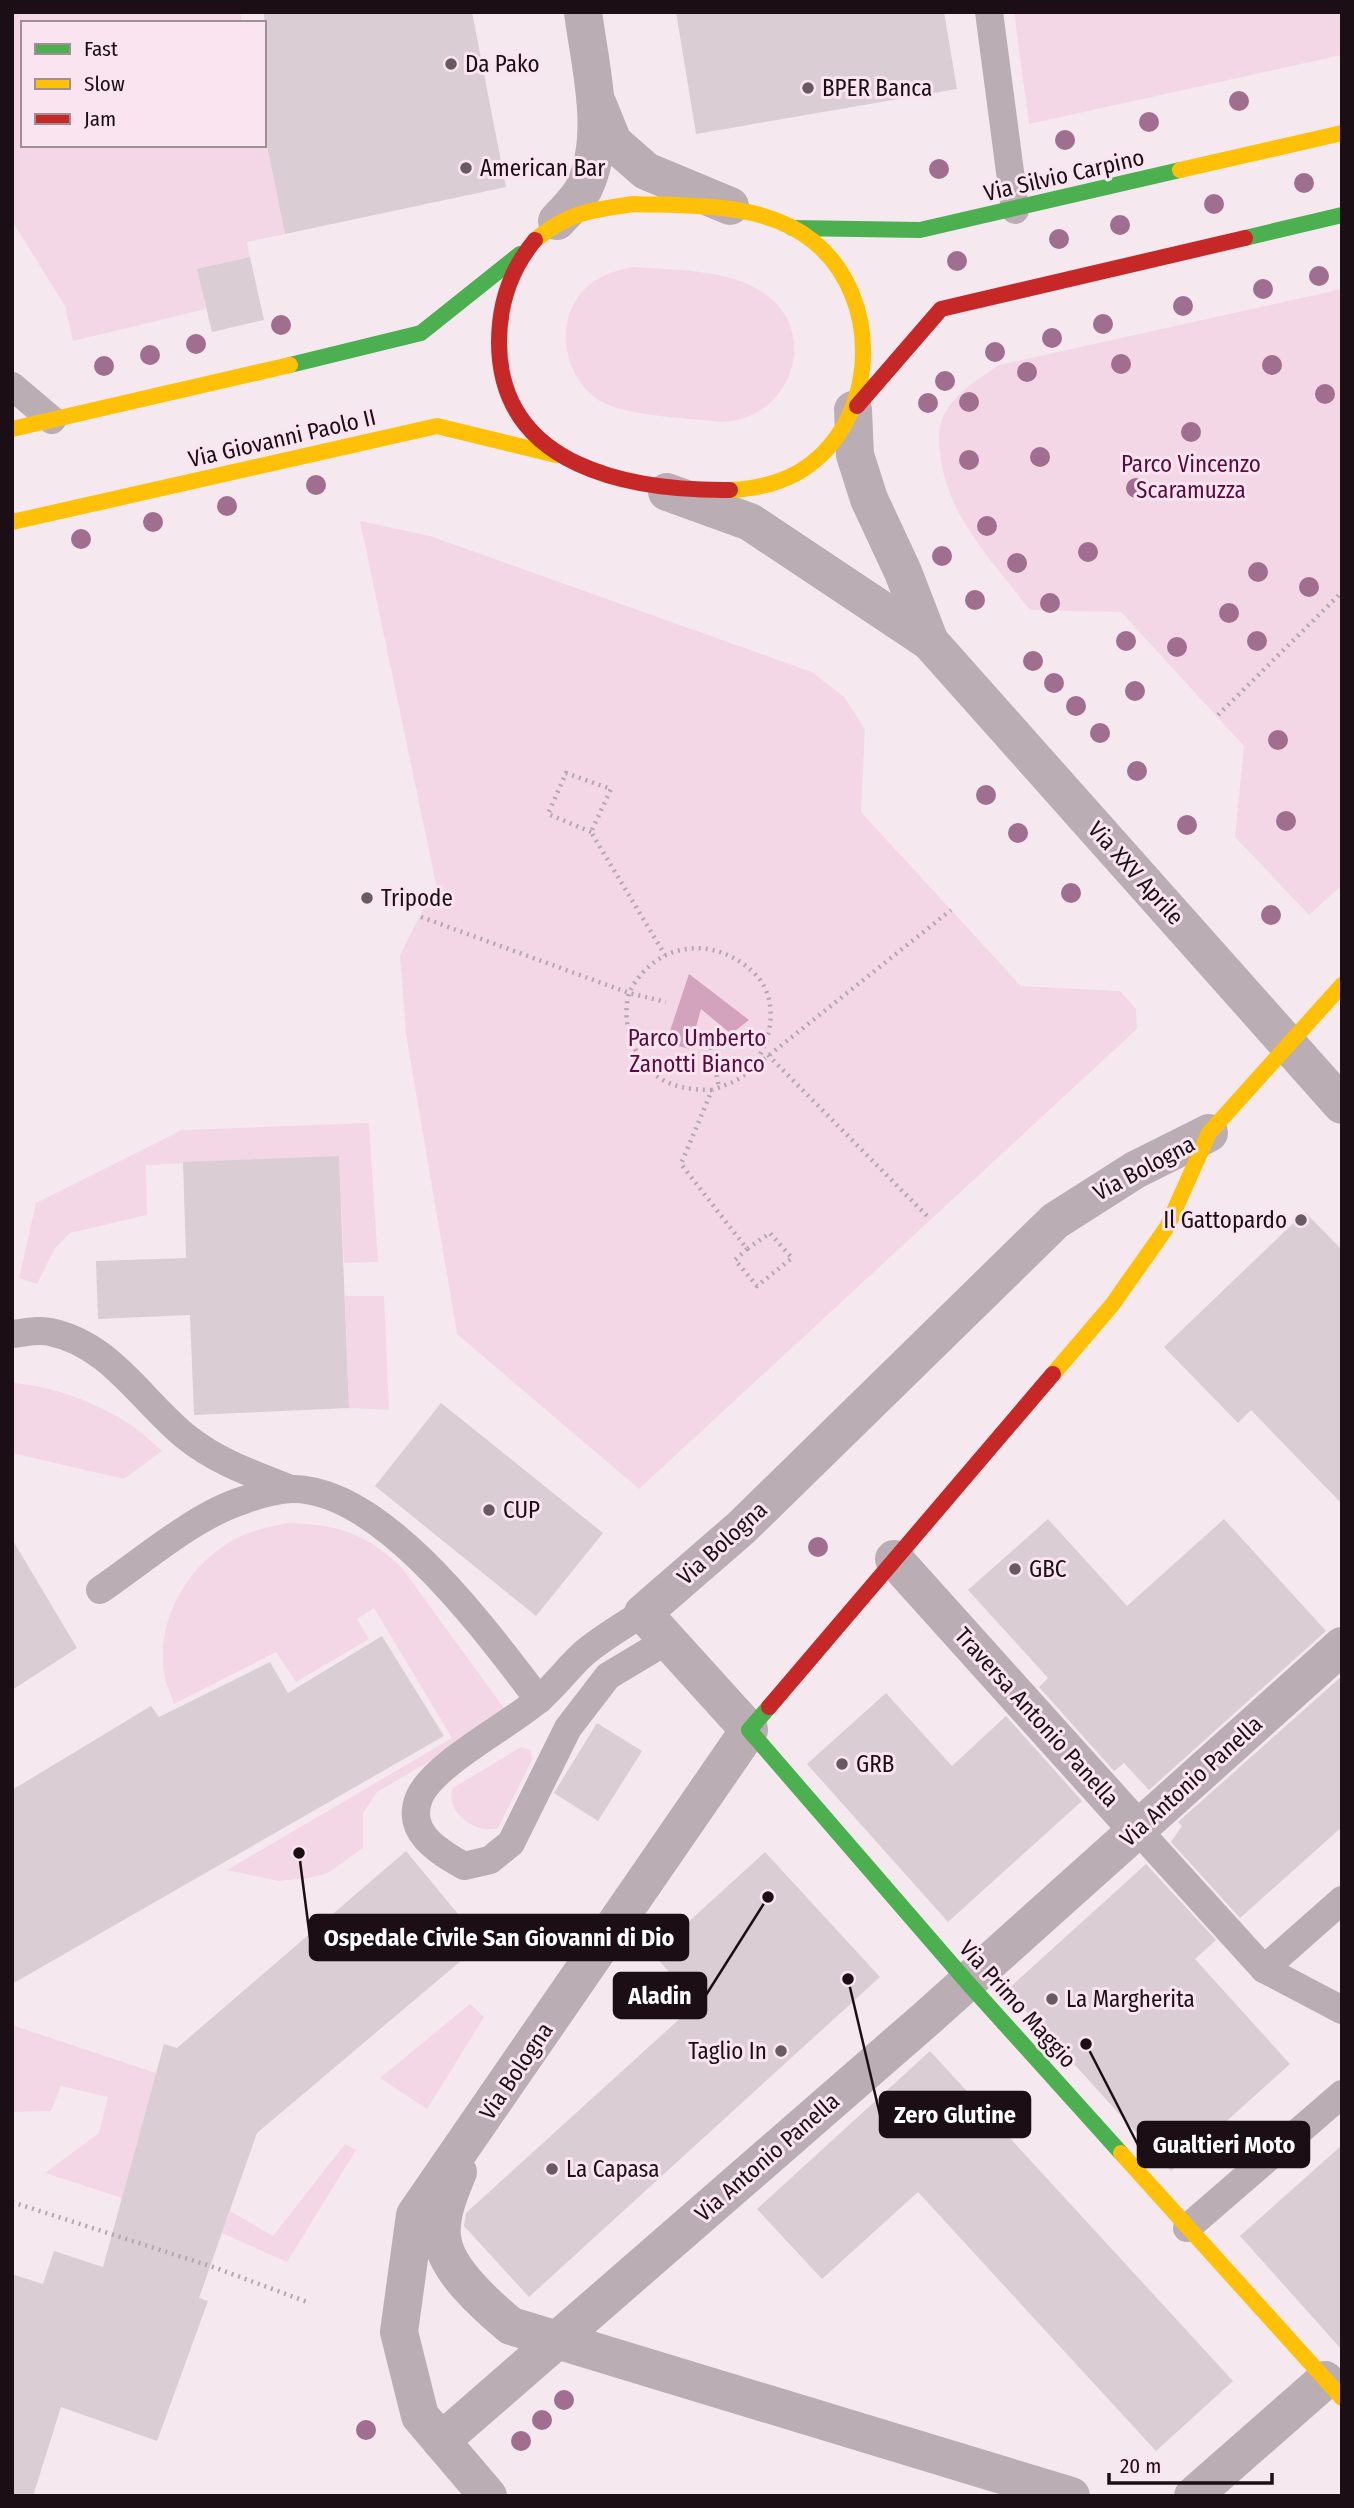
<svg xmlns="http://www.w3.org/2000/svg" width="1354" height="2508" font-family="'Fira Sans Condensed',sans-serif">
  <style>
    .green { fill: #f4d7e6 }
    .water { fill: #d3a2bd }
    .building { fill: #daced4 }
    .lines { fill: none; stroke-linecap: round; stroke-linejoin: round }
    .path { stroke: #b4a7ae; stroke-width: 4.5; stroke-dasharray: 2 5; stroke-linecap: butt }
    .lane { stroke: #bbadb4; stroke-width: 28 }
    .street { stroke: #bbadb4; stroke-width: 38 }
    .fast { stroke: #4caf50; stroke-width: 16 }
    .slow { stroke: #ffc107; stroke-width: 16 }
    .jam { stroke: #c62828; stroke-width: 16 }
    .tree { fill: #a06f8f }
    .poi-dot { fill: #675b61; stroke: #fae4ef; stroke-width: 2.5 }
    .labels { text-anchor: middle; stroke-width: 6; stroke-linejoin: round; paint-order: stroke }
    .poi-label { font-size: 23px; fill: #1b0f15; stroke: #fae4ef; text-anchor: start }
    .street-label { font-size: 23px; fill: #1b0f15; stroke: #fae4ef }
    .park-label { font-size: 23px; fill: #5a0c40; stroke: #fae4ef }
    .leader { fill: none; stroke: #1b0f15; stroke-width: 2.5 }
    .callout-dot { fill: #1b0f15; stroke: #fae4ef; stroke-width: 2.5 }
    .callout { fill: #1b0f15; stroke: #1b0f15; stroke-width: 2.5 }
    .callout-label { font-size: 24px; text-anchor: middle; font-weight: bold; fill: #fff }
  </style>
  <rect width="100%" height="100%" fill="#f5e9ef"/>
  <g class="green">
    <polygon points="12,12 240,12 242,23 23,23 23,145 264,145 264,131 285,234 247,242 250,257 198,269 206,309 73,341 65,306 12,221"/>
    <polygon points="1014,12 1342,12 1342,55 1029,124"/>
    <path d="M 633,267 C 673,270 725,269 759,290 C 824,328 792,421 721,422 C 690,418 624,416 600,401 C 566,380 555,329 578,297 C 591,278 612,271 633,267 Z"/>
    <path d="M 1342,289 L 1342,885 L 1309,915 L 1235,837 L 1244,746 L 1121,612 L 1030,610 C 992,560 947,517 940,453 C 938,439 938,423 946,411 C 959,390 980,378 999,365 Z"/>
    <polygon points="360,521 430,536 812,672 844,697 865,729 861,812 1021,986 1120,991 1136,1009 1137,1029 639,1489 457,1334 406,1034 400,955 436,884"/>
    <polygon points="369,1123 378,1262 344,1263 339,1156 146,1165 147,1215 70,1233 55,1248 37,1284 19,1278 36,1203 182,1130"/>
    <polygon points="345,1296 384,1296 389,1410 349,1408"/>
    <path d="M 12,1383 C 48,1385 89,1400 120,1418 C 135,1426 149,1440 162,1451 L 124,1479 L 12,1453 Z"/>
    <path d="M 287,1523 C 337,1524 366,1533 402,1568 L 509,1715 L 377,1792 L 363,1813 L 363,1848 L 328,1873 L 309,1878 L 278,1881 L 227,1870 L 452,1738 L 374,1608 L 357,1619 L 369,1639 L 296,1682 L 276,1652 L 174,1704 C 171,1694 165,1683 164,1673 C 156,1618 188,1565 235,1539 C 251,1530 270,1527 287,1523 Z"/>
    <path d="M 521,1747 L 531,1750 L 532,1760 L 498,1828 C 476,1835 444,1812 453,1788 Z"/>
    <polygon points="470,2004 484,2017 427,2109 380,2078"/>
    <polygon points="12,2025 156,2073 122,2198 45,2173 99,2133 108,2097 61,2086 51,2111 12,2112"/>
    <polygon points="345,2144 356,2150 287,2262 222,2233 230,2211 273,2236"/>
  </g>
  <polygon class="water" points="689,974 749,1020 731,1034 701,1009 690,1049 666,1043"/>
  <g class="building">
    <polygon points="264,12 472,12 506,187 285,234 264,131"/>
    <polygon points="676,12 944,12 957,89 696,134"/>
    <polygon points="250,257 264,320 212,332 197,269"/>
    <polygon points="339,1156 349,1408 194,1415 190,1315 98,1319 96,1261 186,1258 183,1162"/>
    <polygon points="1305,1212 1342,1250 1342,1504 1251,1410 1238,1423 1164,1347"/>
    <polygon points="441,1403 603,1533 536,1616 375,1486"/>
    <polygon points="1048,1519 1127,1606 1224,1519 1326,1631 1149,1790 1124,1763 1114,1771 1039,1687 1048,1678 968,1590"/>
    <polygon points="12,1539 77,1648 12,1690"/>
    <polygon points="382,1636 444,1736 12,1984 12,1790 151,1706 159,1717 270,1662 288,1693"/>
    <polygon points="1342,1676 1342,1827 1240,1918 1171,1842 1182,1826 1178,1822"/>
    <polygon points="886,1693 952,1766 1006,1716 1082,1801 948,1922 807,1764"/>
    <polygon points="597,1723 642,1751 598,1821 554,1793"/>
    <polygon points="406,1851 482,1943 257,2133 199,2298 208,2301 157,2441 61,2407 33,2496 12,2496 12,2274 43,2284 54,2251 103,2267 164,2044 177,2048"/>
    <polygon points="765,1852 880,1977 529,2297 464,2226 466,2213 697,2003 653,1954"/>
    <polygon points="1146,1864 1216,1940 1195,1959 1290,2064 1171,2171 1007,1990"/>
    <polygon points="930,2051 1233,2381 1156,2451 918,2192 822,2279 757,2209"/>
    <polygon points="1342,2145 1342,2350 1240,2236"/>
  </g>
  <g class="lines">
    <g class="path">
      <polyline points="1218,715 1342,592"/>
      <polyline points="591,832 548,814 566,773 611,789 591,832 665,955"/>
      <polyline points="421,917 629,993 666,1002"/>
      <polyline points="708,1034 719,1087"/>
      <polyline points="768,1055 930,1219"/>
      <polyline points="753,1068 951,910"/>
      <path d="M 712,1090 C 668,1090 642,1076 629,1033 C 626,1021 625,1002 630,991 C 657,940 716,935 755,974 C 782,1001 771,1050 745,1074 C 737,1082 722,1086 712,1090 L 681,1164 L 747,1249 L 735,1260 L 757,1286 L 792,1258 L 770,1233 L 747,1249"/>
      <polyline points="12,2202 216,2268 310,2303"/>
    </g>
    <g class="lane">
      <polyline points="989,12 1015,210"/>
      <polyline points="12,386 52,420"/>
      <path d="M 12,1334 C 24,1333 39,1329 50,1332 C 110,1344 141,1400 185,1436 C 217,1462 253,1474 291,1489"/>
      <path d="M 100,1590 C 143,1561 195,1515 244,1500 C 257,1495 276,1490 291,1489 C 383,1487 488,1634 539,1700"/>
      <path d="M 643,1613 C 623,1626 600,1639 582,1655 C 566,1670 554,1687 537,1701 C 508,1726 432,1765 419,1798 C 405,1833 440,1852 464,1866 L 490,1860 L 511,1843 L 568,1728 L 608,1676 L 668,1640"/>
      <polyline points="1137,1829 1264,1969"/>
      <polyline points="1342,1900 1264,1969 1342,2010"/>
      <polyline points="1187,2228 1342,2094"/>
    </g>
    <g class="street">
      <polyline points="598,105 613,142 646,171 730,206"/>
      <path d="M 557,221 C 566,211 578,200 584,188 C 609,135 590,67 583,12"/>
      <polyline points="853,410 855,455 869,499 903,572 930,642"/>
      <polyline points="667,492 750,522 930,642 1342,1105"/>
      <polyline points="894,1559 1137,1829"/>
      <path d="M 458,2172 C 450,2192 440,2214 442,2236 C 444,2269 488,2307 511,2326 L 1071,2496"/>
      <polyline points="441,2441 926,2019 1342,1646"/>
      <polyline points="488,2496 420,2416 399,2332 415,2215 749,1730 643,1613 741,1528 1055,1221 1135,1170 1209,1133"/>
      <polyline points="1193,2496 1325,2380"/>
    </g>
    <g class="fast">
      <polyline points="792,228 920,230 1180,170"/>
      <polyline points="1245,238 1342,215"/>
      <polyline points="290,365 421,333 520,254"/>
      <polyline points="769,1707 749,1730 967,1982 1121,2153"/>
    </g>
    <g class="slow">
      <polyline points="1180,170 1342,133"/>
      <path d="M 634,204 C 693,206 765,202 813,241 C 885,299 879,426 797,473 C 777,484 752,489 730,490"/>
      <path d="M 535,240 C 569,212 591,210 634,204"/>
      <polyline points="12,429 290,365"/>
      <polyline points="12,522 437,426 556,455"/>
      <polyline points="1053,1374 1112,1305 1167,1227 1209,1133 1342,985"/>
      <polyline points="1121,2153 1342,2398"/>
    </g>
    <g class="jam">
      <path d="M 535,240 C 510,270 499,304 499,343 C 500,468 631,491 730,490"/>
      <polyline points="857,406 941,309 1245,238"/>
      <polyline points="769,1707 1053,1374"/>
    </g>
  </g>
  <g class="tree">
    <circle cx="1239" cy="101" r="10"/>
    <circle cx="1149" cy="122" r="10"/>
    <circle cx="1065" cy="140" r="10"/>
    <circle cx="939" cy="169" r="10"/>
    <circle cx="1304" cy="183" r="10"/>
    <circle cx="1214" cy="204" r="10"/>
    <circle cx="1120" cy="225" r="10"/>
    <circle cx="1059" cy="239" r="10"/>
    <circle cx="957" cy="261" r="10"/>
    <circle cx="1319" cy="276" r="10"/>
    <circle cx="1263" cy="289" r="10"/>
    <circle cx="1183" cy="306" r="10"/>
    <circle cx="1103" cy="324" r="10"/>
    <circle cx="281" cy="325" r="10"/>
    <circle cx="1052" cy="338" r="10"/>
    <circle cx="196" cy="344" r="10"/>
    <circle cx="995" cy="352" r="10"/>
    <circle cx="150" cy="355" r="10"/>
    <circle cx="1121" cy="364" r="10"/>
    <circle cx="1272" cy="365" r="10"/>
    <circle cx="104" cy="366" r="10"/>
    <circle cx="1027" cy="372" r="10"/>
    <circle cx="945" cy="381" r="10"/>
    <circle cx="1325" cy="394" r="10"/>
    <circle cx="969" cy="402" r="10"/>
    <circle cx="928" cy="403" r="10"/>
    <circle cx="1191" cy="432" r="10"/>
    <circle cx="1040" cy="457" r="10"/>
    <circle cx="969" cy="460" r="10"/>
    <circle cx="316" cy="485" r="10"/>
    <circle cx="1136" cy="488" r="10"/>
    <circle cx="227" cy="506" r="10"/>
    <circle cx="153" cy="522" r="10"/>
    <circle cx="987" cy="526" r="10"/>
    <circle cx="81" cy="539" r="10"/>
    <circle cx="1088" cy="552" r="10"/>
    <circle cx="942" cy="556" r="10"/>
    <circle cx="1017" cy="563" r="10"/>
    <circle cx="1258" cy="572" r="10"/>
    <circle cx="1309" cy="587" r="10"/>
    <circle cx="975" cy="600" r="10"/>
    <circle cx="1050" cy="603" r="10"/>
    <circle cx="1229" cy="613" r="10"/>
    <circle cx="1126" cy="641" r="10"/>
    <circle cx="1257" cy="641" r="10"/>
    <circle cx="1177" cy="647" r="10"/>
    <circle cx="1033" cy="661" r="10"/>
    <circle cx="1054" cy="683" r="10"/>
    <circle cx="1135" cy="691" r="10"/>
    <circle cx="1076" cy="706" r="10"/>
    <circle cx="1100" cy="733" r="10"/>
    <circle cx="1278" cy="740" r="10"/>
    <circle cx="1137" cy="771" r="10"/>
    <circle cx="986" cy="795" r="10"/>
    <circle cx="1286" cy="821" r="10"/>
    <circle cx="1187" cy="825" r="10"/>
    <circle cx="1018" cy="833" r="10"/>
    <circle cx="1071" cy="893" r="10"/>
    <circle cx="1271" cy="915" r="10"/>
    <circle cx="818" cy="1547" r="10"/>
    <circle cx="564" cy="2400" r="10"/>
    <circle cx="542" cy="2420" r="10"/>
    <circle cx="366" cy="2430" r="10"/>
    <circle cx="521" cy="2441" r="10"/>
  </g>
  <g class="poi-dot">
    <circle cx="451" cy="64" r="7"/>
    <circle cx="808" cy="88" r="7"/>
    <circle cx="466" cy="168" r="7"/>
    <circle cx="367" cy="898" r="7"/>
    <circle cx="1301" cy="1220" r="7"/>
    <circle cx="489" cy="1510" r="7"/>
    <circle cx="1015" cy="1569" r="7"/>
    <circle cx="842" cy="1764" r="7"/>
    <circle cx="1052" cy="1999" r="7"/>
    <circle cx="781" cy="2051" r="7"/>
    <circle cx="552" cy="2169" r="7"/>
  </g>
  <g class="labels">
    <g class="poi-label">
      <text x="465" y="72">Da Pako</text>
      <text x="822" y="96">BPER Banca</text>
      <text x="480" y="176">American Bar</text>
      <text x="381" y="906">Tripode</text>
      <text x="1287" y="1228" text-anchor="end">Il Gattopardo</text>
      <text x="503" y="1518">CUP</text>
      <text x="1029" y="1577">GBC</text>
      <text x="856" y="1772">GRB</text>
      <text x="1066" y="2007">La Margherita</text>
      <text x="767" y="2059" text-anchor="end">Taglio In</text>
      <text x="566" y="2177">La Capasa</text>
    </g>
    <g class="street-label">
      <text transform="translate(1064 175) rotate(-13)" y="8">Via Silvio Carpino</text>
      <text transform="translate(282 438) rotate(-13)" y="8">Via Giovanni Paolo II</text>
      <text transform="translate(1136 873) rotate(48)" y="8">Via XXV Aprile</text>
      <text transform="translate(1144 1168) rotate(-28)" y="8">Via Bologna</text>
      <text transform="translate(722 1543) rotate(-42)" y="8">Via Bologna</text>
      <text transform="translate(1037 1717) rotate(48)" y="8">Traversa Antonio Panella</text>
      <text transform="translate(1191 1781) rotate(-42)" y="8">Via Antonio Panella</text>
      <text transform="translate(1018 2004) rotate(48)" y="8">Via Primo Maggio</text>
      <text transform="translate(516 2071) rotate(-56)" y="8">Via Bologna</text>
      <text transform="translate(767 2157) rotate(-41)" y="8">Via Antonio Panella</text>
    </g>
    <g class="park-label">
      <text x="1191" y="472">Parco Vincenzo<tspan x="1191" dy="26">Scaramuzza</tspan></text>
      <text x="697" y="1046">Parco Umberto<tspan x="697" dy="26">Zanotti Bianco</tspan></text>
    </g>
  </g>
  <path class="leader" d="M299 1853L310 1938M768 1897L706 1995M848 1979L880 2115M1086 2044L1138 2145"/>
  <g class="callout-dot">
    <circle cx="299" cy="1853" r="7"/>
    <circle cx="768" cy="1897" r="7"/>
    <circle cx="848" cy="1979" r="7"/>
    <circle cx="1086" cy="2044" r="7"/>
  </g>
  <g class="callout">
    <rect x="310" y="1915" width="378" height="45" rx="7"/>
    <rect x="614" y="1973" width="92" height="45" rx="7"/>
    <rect x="880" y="2092" width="150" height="45" rx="7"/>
    <rect x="1138" y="2122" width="171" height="45" rx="7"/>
  </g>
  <g class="callout-label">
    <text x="499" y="1946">Ospedale Civile San Giovanni di Dio</text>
    <text x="660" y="2004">Aladin</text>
    <text x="955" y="2123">Zero Glutine</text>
    <text x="1224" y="2153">Gualtieri Moto</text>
  </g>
  <rect width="1354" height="2508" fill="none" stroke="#1b0f15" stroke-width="28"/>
  <rect x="21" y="21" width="245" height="126" fill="#fae4ef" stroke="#a18f98" stroke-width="2"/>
  <rect x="35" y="44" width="35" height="10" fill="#4caf50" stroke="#a18f98" stroke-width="2"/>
  <text x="84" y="56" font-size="21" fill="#1b0f15">Fast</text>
  <rect x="35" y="79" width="35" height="10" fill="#ffc107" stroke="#a18f98" stroke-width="2"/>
  <text x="84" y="91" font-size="21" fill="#1b0f15">Slow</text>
  <rect x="35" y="114" width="35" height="10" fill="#c62828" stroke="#a18f98" stroke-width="2"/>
  <text x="84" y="126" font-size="21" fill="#1b0f15">Jam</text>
  <path d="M1109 2473v10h163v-10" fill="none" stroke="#1b0f15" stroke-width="3.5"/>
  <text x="1120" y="2473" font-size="21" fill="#1b0f15" stroke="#fae4ef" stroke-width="5" paint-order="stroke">20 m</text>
</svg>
